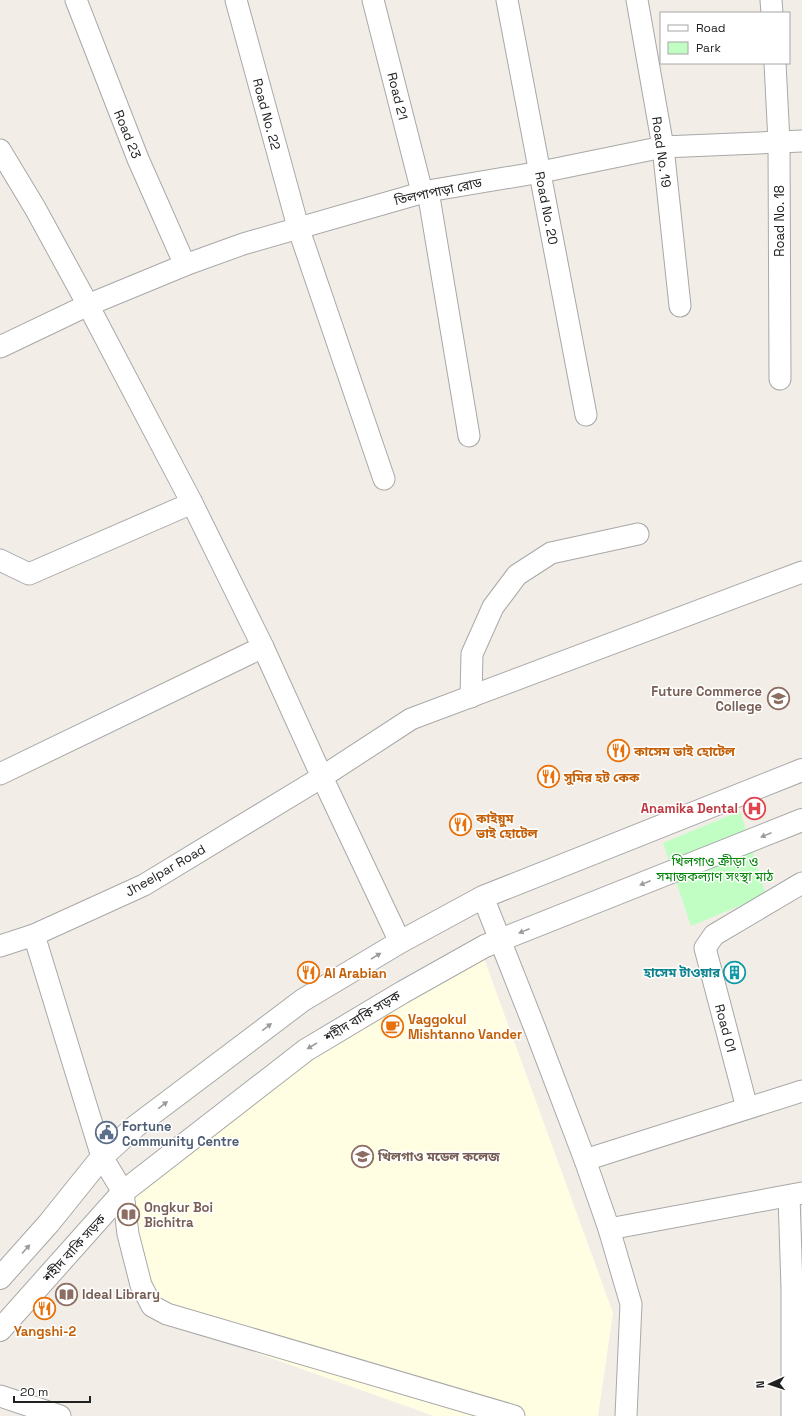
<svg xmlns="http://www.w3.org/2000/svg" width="802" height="1416" font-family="'Space Grotesk','Noto Sans Bengali',sans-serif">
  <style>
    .education { fill: #fffee2 }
    .park { fill: #c1fec4 }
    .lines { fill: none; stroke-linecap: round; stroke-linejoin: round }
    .minor-casing { stroke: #a8a8a8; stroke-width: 23 }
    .tertiary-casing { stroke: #a8a8a8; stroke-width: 24 }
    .minor { stroke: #fff; stroke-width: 21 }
    .tertiary { stroke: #fff; stroke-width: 22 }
    .oneway { fill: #9b9b9b }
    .labels { text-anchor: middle; stroke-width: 3; stroke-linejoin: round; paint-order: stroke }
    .street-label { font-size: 13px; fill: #212121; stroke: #fff }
    .education-label { font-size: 13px; font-weight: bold; fill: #785e54; stroke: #fff; text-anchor: start }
    .food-label { font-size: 13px; font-weight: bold; fill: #c56008; stroke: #fff; text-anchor: start }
    .health-label { font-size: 13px; font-weight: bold; fill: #be3a42; stroke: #fff; text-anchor: end }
    .park-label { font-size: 13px; fill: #038508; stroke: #fff }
    .culture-label { font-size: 13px; font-weight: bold; fill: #0d838f; stroke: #fff; text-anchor: end }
    .service-label { font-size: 13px; font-weight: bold; fill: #4e5e75; stroke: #fff; text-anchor: start }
  </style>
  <rect width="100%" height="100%" fill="#f2eee7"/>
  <polygon class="education" points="482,953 613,1313 598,1416 434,1416 153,1316 126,1197 208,1115"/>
  <polygon class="park" points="740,811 766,895 691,926 663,843"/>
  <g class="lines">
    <defs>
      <g id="minor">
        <polyline points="76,0 138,159 185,265"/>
        <polyline points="236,0 298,227 384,479"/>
        <polyline points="373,0 422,192"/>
        <polyline points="507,0 586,415"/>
        <polyline points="637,0 663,147 680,306"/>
        <polyline points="771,0 772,13"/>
        <polyline points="775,63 779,142 780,379"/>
        <polyline points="0,150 35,208 88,305 192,503 263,647 322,777 400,942"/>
        <polyline points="428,191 469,436"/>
        <polyline points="0,347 88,305 185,265 243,244 428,191 541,172 663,147 802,141"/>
        <polyline points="0,560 29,574 192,503"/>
        <polyline points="471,697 472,654 493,607 517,575 551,553 638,534"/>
        <polyline points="0,774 263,647"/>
        <polyline points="483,897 534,1026 585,1160 609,1229 631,1304 626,1416"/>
        <polyline points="34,935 102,1157 123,1192 128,1234 141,1285 152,1306 167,1314 514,1416"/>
        <polyline points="0,946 34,935 144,885 322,777 411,719 802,572"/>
        <polyline points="747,1108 705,948 714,935 802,883"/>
        <polyline points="585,1160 802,1091"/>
        <polyline points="789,1196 792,1288 792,1416"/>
        <polyline points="609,1229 802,1193"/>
        <polyline points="0,1396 60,1416"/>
      </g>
      <g id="tertiary">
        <polyline points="0,1278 49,1223 102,1157 136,1126 303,1000 400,942 483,897 802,770"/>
        <polyline points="0,1330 123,1192 306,1050 403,992 485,946 802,820"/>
      </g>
    </defs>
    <use href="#minor" class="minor-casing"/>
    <use href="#tertiary" class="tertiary-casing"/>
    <use href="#minor" class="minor"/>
    <use href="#tertiary" class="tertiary"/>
  </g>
  <defs><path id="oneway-solid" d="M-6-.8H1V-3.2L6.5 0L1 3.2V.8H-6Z"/></defs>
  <g class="oneway">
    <use href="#oneway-solid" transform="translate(766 835) rotate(158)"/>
    <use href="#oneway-solid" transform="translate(645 883) rotate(158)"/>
    <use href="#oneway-solid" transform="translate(524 931) rotate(158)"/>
    <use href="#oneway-solid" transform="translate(376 956) rotate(-31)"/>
    <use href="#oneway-solid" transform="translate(267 1027) rotate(-37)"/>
    <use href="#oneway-solid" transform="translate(312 1046) rotate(149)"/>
    <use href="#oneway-solid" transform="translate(163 1105) rotate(-37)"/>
    <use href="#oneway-solid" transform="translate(26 1249) rotate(-48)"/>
  </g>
  <defs>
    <symbol id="school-ring" viewBox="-11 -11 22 22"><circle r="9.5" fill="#fff" stroke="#8d6e63" stroke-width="1.5"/><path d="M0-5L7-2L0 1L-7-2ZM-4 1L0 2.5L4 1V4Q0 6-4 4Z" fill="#8d6e63"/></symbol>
    <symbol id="restaurant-ring" viewBox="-11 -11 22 22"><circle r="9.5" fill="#fff" stroke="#e8710a" stroke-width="1.5"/><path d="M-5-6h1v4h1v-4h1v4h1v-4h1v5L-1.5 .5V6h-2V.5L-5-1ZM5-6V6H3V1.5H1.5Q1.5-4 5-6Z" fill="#e8710a"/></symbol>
    <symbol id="hospital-ring" viewBox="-11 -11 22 22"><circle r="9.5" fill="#fff" stroke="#e0444e" stroke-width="1.5"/><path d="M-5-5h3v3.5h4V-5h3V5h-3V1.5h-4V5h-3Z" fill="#e0444e"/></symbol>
    <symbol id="building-ring" viewBox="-11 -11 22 22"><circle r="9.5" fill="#fff" stroke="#0f9aa8" stroke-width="1.5"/><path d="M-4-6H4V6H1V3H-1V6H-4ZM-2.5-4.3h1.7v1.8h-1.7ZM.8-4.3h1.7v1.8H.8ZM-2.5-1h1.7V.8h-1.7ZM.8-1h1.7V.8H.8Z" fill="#0f9aa8"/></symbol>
    <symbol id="cafe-ring" viewBox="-11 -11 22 22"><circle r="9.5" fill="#fff" stroke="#e8710a" stroke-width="1.5"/><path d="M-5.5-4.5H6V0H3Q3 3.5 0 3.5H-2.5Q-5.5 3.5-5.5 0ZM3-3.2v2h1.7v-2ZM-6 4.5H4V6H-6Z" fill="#e8710a"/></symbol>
    <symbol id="civic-ring" viewBox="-11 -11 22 22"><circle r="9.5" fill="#fff" stroke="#5c6f8a" stroke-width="1.5"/><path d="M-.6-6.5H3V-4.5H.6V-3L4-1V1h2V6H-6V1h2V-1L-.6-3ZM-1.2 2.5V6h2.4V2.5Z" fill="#5c6f8a"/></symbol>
    <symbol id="university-ring" viewBox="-11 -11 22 22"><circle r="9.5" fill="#fff" stroke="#8d6e63" stroke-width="1.5"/><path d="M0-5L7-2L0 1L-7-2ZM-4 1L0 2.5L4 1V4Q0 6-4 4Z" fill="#8d6e63"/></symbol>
    <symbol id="library-ring" viewBox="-11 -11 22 22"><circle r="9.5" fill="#fff" stroke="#8d6e63" stroke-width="1.5"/><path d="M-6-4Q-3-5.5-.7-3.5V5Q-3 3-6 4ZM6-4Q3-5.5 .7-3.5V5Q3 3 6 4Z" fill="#8d6e63"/></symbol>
  </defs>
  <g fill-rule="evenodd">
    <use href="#school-ring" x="766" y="686" width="25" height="25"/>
    <use href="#restaurant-ring" x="606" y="738" width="25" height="25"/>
    <use href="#restaurant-ring" x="536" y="764" width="25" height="25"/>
    <use href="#hospital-ring" x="742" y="796" width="25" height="25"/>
    <use href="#restaurant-ring" x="448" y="812" width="25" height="25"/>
    <use href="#building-ring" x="722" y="960" width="25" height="25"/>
    <use href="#restaurant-ring" x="296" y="960" width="25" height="25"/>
    <use href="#cafe-ring" x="380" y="1014" width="25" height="25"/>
    <use href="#civic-ring" x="94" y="1120" width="25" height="25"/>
    <use href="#university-ring" x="350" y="1144" width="25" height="25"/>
    <use href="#library-ring" x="116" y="1202" width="25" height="25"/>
    <use href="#library-ring" x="54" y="1282" width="25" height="25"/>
    <use href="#restaurant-ring" x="32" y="1296" width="25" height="25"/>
  </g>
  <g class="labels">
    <g class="street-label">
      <text transform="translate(398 96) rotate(76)" y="5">Road 21</text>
      <text transform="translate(267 114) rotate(75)" y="5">Road No. 22</text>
      <text transform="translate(128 134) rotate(68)" y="5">Road 23</text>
      <text transform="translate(662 152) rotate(82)" y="5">Road No. 19</text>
      <text transform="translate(438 191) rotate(-12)" y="5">তিলপাপাড়া রোড</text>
      <text transform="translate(547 208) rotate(79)" y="5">Road No. 20</text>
      <text transform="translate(779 221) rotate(-90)" y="5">Road No. 18</text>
      <text transform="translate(165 870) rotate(-30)" y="5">Jheelpar Road</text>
      <text transform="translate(362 1016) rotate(-31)" y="5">শহীদ বাকি সড়ক</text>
      <text transform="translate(726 1028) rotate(75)" y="5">Road 01</text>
      <text transform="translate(74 1248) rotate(-48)" y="5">শহীদ বাকি সড়ক</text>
    </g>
    <g class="education-label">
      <text x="762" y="696" text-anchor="end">Future Commerce<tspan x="762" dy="15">College</tspan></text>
      <text x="378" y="1161">খিলগাও মডেল কলেজ</text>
      <text x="144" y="1212">Ongkur Boi<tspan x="144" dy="15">Bichitra</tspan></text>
      <text x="82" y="1299">Ideal Library</text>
    </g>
    <g class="food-label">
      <text x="634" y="756">কাসেম ভাই হোটেল</text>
      <text x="564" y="782">সুমির হট কেক</text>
      <text x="476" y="823">কাইয়ুম<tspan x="476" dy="15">ভাই হোটেল</tspan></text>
      <text x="324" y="978">Al Arabian</text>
      <text x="408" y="1024">Vaggokul<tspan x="408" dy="15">Mishtanno Vander</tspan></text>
      <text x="45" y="1336" text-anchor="middle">Yangshi-2</text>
    </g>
    <g class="health-label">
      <text x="738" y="813">Anamika Dental</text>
    </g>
    <g class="park-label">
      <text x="715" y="866">খিলগাও ক্রীড়া ও<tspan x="715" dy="15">সমাজকল্যাণ সংস্থা মাঠ</tspan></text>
    </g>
    <g class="culture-label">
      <text x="720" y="977">হাসেম টাওয়ার</text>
    </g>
    <g class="service-label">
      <text x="122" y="1131">Fortune<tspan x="122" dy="15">Community Centre</tspan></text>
    </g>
  </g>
  <rect x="660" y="12" width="130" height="52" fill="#ffffff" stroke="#a6a6a6"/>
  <rect x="668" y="25" width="20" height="6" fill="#ffffff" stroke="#a6a6a6"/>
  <text x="696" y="32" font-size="12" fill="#212121">Road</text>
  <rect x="668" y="42" width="20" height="12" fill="#c1fec4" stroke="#a6a6a6"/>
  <text x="696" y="52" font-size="12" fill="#212121">Park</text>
  <g transform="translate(770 1384) rotate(267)" stroke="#ffffff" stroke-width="3" paint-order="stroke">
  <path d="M0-3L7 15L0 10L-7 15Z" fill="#212121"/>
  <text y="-6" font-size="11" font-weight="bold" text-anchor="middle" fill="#212121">N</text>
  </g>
  <path d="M14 1396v6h76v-6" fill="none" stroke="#212121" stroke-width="2"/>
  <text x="20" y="1396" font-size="12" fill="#212121" stroke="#ffffff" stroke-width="3" paint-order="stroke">20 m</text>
</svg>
